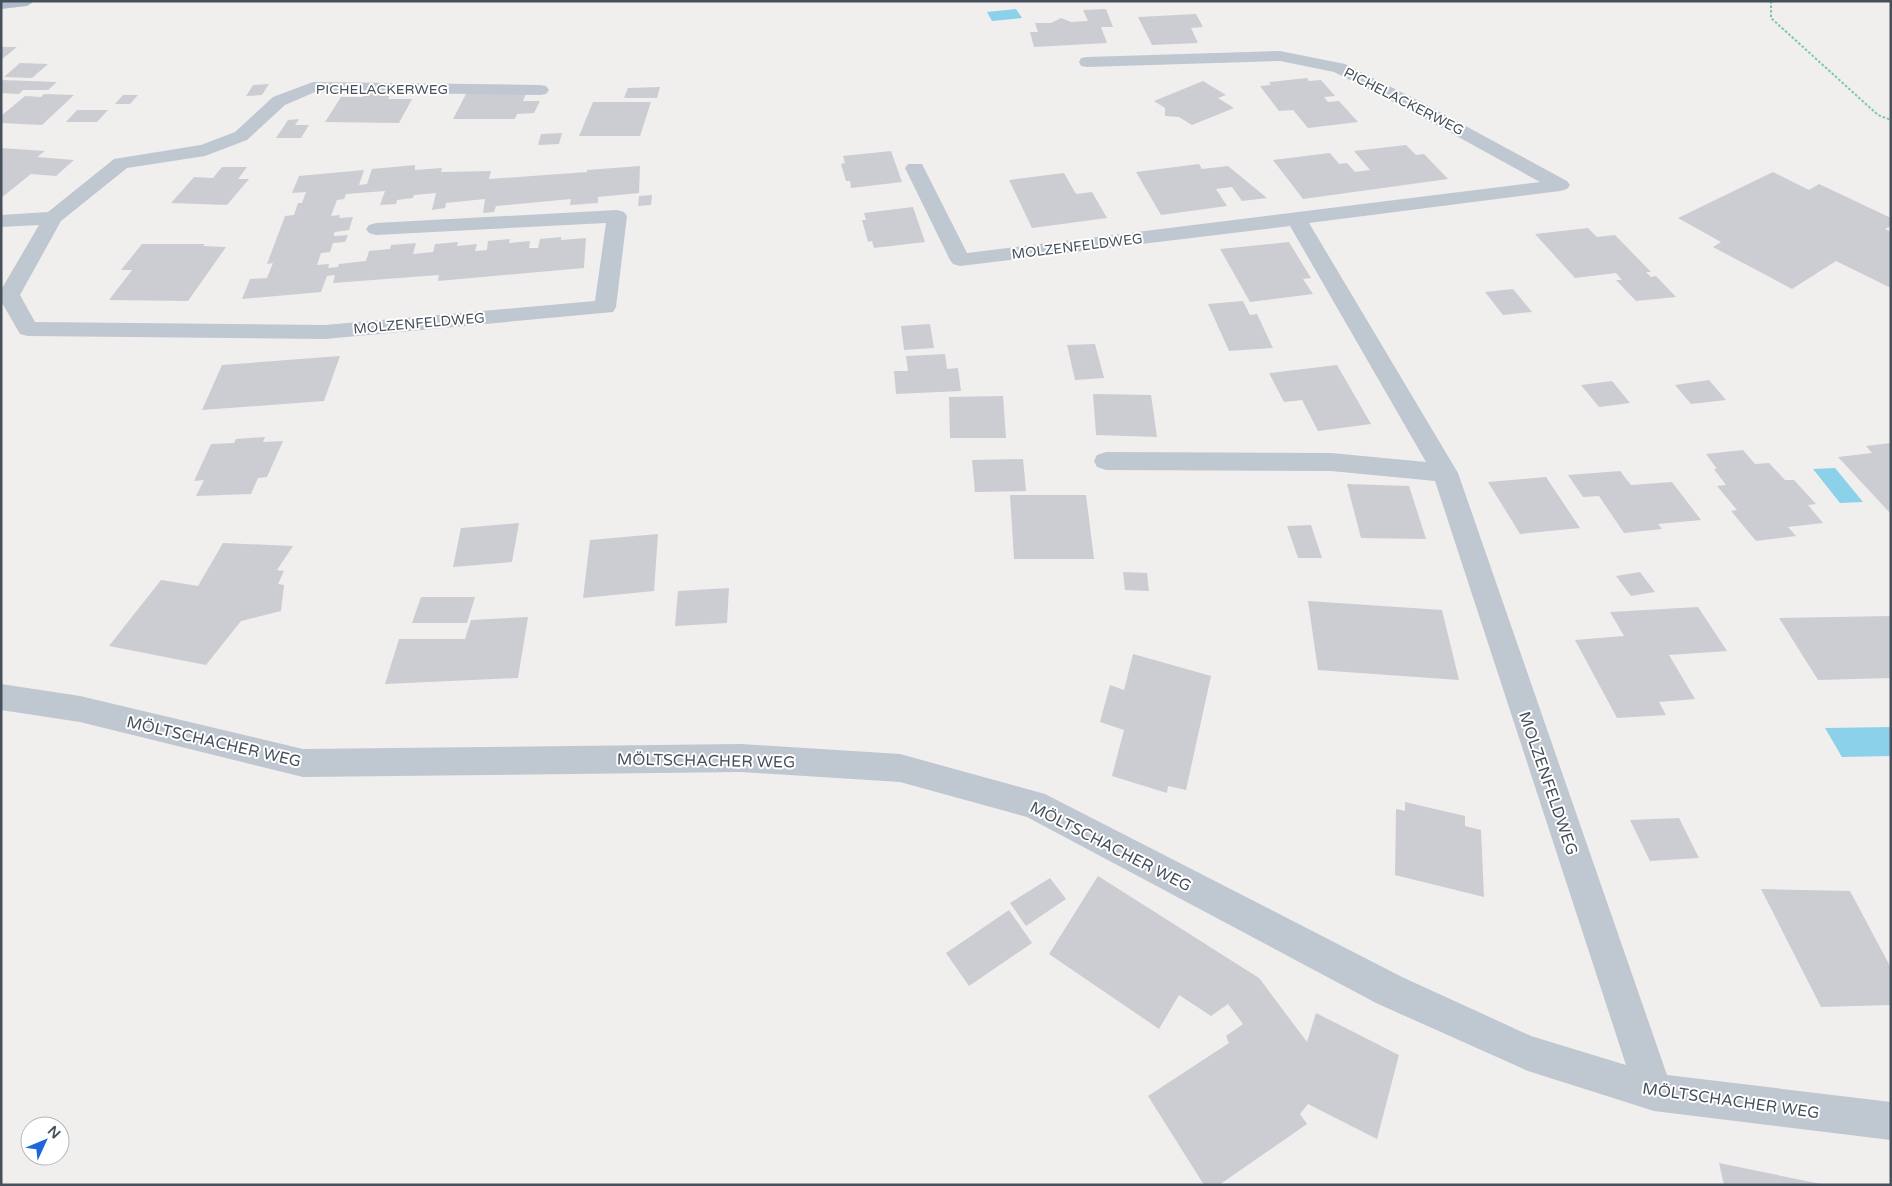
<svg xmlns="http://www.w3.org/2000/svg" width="1892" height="1186" font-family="'Varela Round',sans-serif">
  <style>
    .water { fill: #8bd1ea }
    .building { fill: #cbcdd3 }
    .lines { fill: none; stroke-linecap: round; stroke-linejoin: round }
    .path { stroke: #76cba5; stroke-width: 2; stroke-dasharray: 2.5 2; stroke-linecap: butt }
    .minor { fill: #bfc7d0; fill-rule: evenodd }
    .major { fill: #aebccc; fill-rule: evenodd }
    .labels { text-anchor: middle; stroke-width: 4; stroke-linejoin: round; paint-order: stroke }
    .far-street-label { font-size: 14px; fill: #46505b; stroke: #fff }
    .street-label { font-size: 16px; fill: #46505b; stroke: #fff }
  </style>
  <rect width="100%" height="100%" fill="#f1eeee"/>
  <g class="water">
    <polygon points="1016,9 1022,18 992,21 987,12"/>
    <polygon points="1835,468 1863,502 1840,503 1813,469"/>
    <polygon points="1891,727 1891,756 1842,757 1825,728"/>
  </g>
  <g class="building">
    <polygon points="1106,9 1113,27 1101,27 1107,43 1034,47 1030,32 1038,32 1035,23 1051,23 1061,18 1071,22 1088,21 1083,10"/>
    <polygon points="1196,14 1203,27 1191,28 1198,43 1152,45 1138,17"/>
    <polygon points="1,47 17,47 1,60"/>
    <polygon points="20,63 48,64 32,78 4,77"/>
    <polygon points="1307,78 1309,81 1321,80 1335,96 1324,97 1328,102 1339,101 1358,122 1308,128 1293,110 1279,111 1260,86 1271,85 1269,82"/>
    <polygon points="1,80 30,81 57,82 48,90 23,90 19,94 1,93"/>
    <polygon points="1203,81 1226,95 1218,98 1234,108 1192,125 1179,117 1165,116 1165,108 1154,101"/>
    <polygon points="269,84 262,95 246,96 253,85"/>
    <polygon points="660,87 657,98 624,98 628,88"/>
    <polygon points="365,93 391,93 388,99 412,99 399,123 325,122 341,97 363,97"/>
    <polygon points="44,94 74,95 42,125 1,123 1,116 25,96 41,97"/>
    <polygon points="466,94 526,94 523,101 540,101 534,113 517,114 515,119 453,119"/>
    <polygon points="123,95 138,95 130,104 115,104"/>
    <polygon points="593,102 651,102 640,136 579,136"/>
    <polygon points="77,110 108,110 97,122 66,122"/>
    <polygon points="299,119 295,125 309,125 301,138 276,138 288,120"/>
    <polygon points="562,133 559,144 538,145 541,134"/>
    <polygon points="1406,145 1416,155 1424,154 1448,179 1303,199 1273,160 1330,153 1339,164 1347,163 1355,172 1370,170 1354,151"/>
    <polygon points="1,148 45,151 37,157 74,160 56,176 31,174 1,198"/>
    <polygon points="891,151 902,182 851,188 850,181 846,181 841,164 845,163 843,156"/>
    <polygon points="1199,164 1202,169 1228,166 1267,198 1242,201 1232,187 1216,189 1227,206 1161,215 1136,172"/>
    <polygon points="415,165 415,170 442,168 441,172 491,171 489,179 587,172 587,170 640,166 639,193 598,197 598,203 570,205 571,199 496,206 494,212 483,213 485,199 446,203 445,208 432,210 436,193 414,195 413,198 397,200 396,204 380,205 385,191 346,194 344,199 337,200 331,216 340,215 339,218 353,217 349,230 335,232 334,234 334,236 348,235 345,242 333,243 330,252 321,253 317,265 329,264 328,268 338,267 339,264 366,261 369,251 390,249 391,245 416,243 413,254 433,252 435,244 458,242 457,246 477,244 475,251 487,250 488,241 510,239 509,243 530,241 529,248 538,248 540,239 561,237 561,240 586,238 584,268 438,281 439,275 333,283 335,275 327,276 321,292 242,299 250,279 267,278 273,263 267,264 285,216 294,215 298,203 302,203 306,192 292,193 299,176 364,170 359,185 367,184 372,169"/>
    <polygon points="222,167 247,167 238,179 249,179 227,205 171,203 194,177 213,178"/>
    <polygon points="1773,172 1809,190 1819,184 1891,218 1891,226 1885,229 1891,232 1891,288 1836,261 1792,289 1713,247 1721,242 1678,218"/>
    <polygon points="1064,173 1076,194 1092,192 1107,218 1032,228 1009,180"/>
    <polygon points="652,195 651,205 638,206 639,196"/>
    <polygon points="913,207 925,242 874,248 872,241 868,242 862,220 866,220 864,213"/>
    <polygon points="1588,228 1597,237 1615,235 1651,272 1646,272 1651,277 1656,276 1676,297 1636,301 1616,280 1622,280 1616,273 1575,278 1535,234"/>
    <polygon points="1289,242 1311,278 1303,279 1313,294 1250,302 1220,249"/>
    <polygon points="142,244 205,244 203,246 226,247 188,301 109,300 132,270 121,270"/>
    <polygon points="1513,289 1532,312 1503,315 1485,292"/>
    <polygon points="1243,301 1250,315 1257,314 1273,348 1229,351 1208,304"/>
    <polygon points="930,324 934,348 904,350 901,326"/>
    <polygon points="1095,344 1104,378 1075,380 1067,345"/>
    <polygon points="945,354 947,369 958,368 961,391 896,394 894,371 908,371 906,356"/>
    <polygon points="340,356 324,401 202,410 222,365"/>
    <polygon points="1337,365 1371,424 1318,431 1302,400 1284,402 1269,373"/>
    <polygon points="1709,380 1726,400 1691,404 1675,385"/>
    <polygon points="1612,381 1630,403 1599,407 1581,385"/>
    <polygon points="1093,394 1151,395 1157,437 1096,435"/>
    <polygon points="1003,396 1006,438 950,438 949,397"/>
    <polygon points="265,437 263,442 283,441 267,477 258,478 251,494 196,496 204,480 194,481 211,444 234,443 236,439"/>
    <polygon points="1891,443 1891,514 1838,457 1872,453 1866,446"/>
    <polygon points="1743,450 1755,464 1769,463 1785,480 1794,480 1816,504 1808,505 1823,523 1788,527 1796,536 1756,541 1731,511 1737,510 1717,486 1726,485 1714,469 1717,469 1706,454"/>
    <polygon points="1023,459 1026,491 975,492 972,460"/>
    <polygon points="1620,471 1631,485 1672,482 1701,520 1658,524 1662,529 1624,533 1599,496 1583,497 1568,475"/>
    <polygon points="1546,477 1580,528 1520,534 1488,482"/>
    <polygon points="1347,484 1409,486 1426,539 1361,538"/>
    <polygon points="1010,495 1086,495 1094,559 1014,559"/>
    <polygon points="519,523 512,562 453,567 461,528"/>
    <polygon points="1311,525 1322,558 1298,558 1287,526"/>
    <polygon points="658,534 654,591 583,598 590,540"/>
    <polygon points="223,543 293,546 277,570 284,571 278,584 284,585 281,611 241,621 206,665 109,646 161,580 198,586"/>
    <polygon points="1123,572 1147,573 1149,591 1125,590"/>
    <polygon points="1640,572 1655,592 1631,596 1616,576"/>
    <polygon points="729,588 727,623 675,626 678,591"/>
    <polygon points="421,597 475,597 467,623 412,623"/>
    <polygon points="1308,601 1442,610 1459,680 1318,670"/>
    <polygon points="1698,607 1727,651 1669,655 1695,699 1659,702 1666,715 1617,718 1575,640 1624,636 1610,612"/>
    <polygon points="1891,616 1891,678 1818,680 1779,618"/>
    <polygon points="528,617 518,678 385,684 399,639 465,639 471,620"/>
    <polygon points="1133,654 1211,676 1186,790 1168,786 1167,793 1112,776 1124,730 1100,722 1110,685 1124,690"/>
    <polygon points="1405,802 1465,816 1465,826 1481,830 1484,897 1395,875 1396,809 1405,811"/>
    <polygon points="1679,818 1699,858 1650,861 1630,820"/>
    <polygon points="1098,876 1259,978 1307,1042 1316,1013 1399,1055 1377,1139 1308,1104 1300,1114 1307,1124 1219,1185 1204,1185 1148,1096 1229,1043 1226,1036 1243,1024 1228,1004 1211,1016 1179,995 1159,1029 1049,954"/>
    <polygon points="1050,878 1066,899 1026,926 1010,903"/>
    <polygon points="1761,889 1850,891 1891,968 1891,1005 1821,1007"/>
    <polygon points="1009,910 1032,943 969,986 946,953"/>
    <polygon points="1719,1163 1821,1184 1821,1185 1724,1185"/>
  </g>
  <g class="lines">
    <polyline class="path" points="1771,1 1771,18 1878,115 1891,120"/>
    <g class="minor">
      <polygon points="1280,51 1345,64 1425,104 1567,181 1570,185 1567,189 1560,191 1309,223 1458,473 1667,1075 1891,1102 1891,1140 1654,1111 1528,1071 1376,1003 1027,817 900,782 741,772 303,777 80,722 1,710 1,684 80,696 303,749 741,744 900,754 1045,794 1402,977 1531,1036 1626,1065 1435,481 1331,471 1106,470 1097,467 1094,461 1097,455 1106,452 1331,453 1426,462 1290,226 960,266 953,264 950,260 905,168 908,164 922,164 967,253 1540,182 1413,112 1334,72 1280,61 1087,67 1081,66 1079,62 1081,58 1087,57"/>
      <polygon points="313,82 540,85 546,86 549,90 546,94 540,95 315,92 285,105 247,140 205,156 127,168 61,221 20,295 35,322 325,325 595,301 606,223 376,235 369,233 366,229 369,225 376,223 617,210 624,212 627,216 616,307 613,312 325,339 28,336 20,334 1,301 1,290 39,225 1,227 1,215 48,212 114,159 201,145 235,132 273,97"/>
    </g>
    <polygon class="major" points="1,1 35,1 27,6 1,9"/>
  </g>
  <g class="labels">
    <g class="far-street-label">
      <text x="382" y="94">PICHELACKERWEG</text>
      <text transform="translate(1404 101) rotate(27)" y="5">PICHELACKERWEG</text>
      <text transform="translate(1077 246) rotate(-7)" y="5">MOLZENFELDWEG</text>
      <text transform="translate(419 323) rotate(-5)" y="5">MOLZENFELDWEG</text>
    </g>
    <g class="street-label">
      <text transform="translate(214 741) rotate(13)" y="6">MÖLTSCHACHER WEG</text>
      <text transform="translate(706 760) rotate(1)" y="6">MÖLTSCHACHER WEG</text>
      <text transform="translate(1549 783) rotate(71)" y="6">MOLZENFELDWEG</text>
      <text transform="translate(1111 846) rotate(27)" y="6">MÖLTSCHACHER WEG</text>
      <text transform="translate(1731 1100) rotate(8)" y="6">MÖLTSCHACHER WEG</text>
    </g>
  </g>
  <rect width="1892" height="1186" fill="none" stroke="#46505b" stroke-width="5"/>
  <g transform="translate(45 1141) rotate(46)"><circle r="24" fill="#ffffff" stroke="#b5b9bd"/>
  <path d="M0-4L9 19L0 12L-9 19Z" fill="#1d66dc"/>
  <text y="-8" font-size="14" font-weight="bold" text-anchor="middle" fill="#46505b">N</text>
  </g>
</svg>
